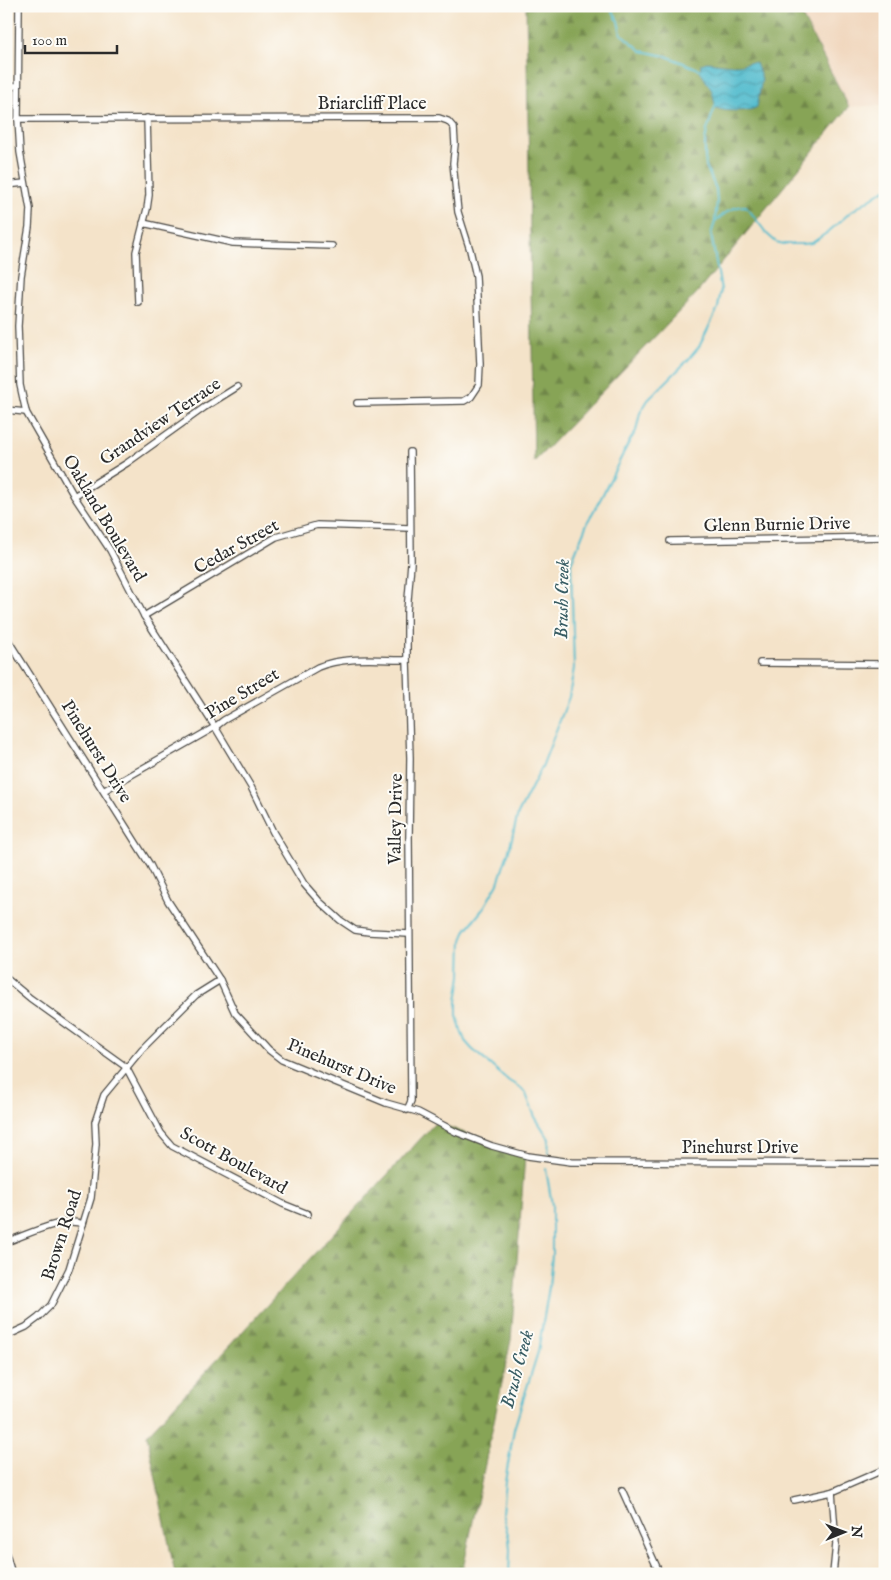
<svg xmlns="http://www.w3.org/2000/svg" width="891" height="1580" font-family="'IM FELL English',serif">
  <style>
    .built { fill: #f0d6bc }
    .forest { fill: url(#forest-firs); stroke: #596841 }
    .water { fill: url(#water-waves); stroke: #3e737c }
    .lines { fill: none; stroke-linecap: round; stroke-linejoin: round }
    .stream { stroke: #51bbcd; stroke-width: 2 }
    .minor-casing { stroke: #494743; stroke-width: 8 }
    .minor { stroke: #fff; stroke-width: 5.5 }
    .labels { text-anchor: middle; stroke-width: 4; stroke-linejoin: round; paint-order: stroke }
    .street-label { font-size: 18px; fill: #2b2b2b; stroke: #fdfcf7 }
    .water-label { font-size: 19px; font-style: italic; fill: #385d64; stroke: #fdfcf7 }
  </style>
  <defs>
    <pattern id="forest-firs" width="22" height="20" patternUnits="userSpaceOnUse" patternTransform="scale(1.25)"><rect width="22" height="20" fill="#87a457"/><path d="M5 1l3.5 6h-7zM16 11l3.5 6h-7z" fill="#6f8648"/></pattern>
    <pattern id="water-waves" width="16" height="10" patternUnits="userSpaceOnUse" patternTransform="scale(1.25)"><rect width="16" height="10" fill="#51bbcd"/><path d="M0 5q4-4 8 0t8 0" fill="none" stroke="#4398a7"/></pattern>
  </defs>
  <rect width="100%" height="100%" fill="#fdfcf7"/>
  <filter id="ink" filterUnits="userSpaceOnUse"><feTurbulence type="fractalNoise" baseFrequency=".02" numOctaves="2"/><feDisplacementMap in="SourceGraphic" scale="10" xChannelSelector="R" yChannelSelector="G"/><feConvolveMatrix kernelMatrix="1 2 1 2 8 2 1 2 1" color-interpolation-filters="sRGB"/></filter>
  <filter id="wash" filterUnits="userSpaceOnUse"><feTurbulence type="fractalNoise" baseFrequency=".0096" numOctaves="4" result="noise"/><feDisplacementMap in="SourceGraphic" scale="20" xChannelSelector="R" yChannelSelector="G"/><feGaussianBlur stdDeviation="1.12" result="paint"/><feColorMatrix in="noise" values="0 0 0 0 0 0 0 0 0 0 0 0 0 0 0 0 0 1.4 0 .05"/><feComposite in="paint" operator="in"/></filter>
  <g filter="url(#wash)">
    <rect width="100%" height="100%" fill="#f4e3c9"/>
    <polygon class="built" points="797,6 885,6 885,105 849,107"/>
    <g class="forest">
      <polygon points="526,6 797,6 849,107 697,293 534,462"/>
      <polygon points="436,1122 525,1156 511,1340 462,1574 175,1574 147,1435"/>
    </g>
    <path class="water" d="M 707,62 C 717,63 726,65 736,65 C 745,65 746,61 756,63 L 762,79 L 757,107 C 751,112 724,112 716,108 L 712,91 L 700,71 L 701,64 Z"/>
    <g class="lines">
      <g class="stream">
        <polyline points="610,6 618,21 621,34 642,51 666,56 701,70"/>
        <path d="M 715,222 C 724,214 732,206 746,206 L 767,234 L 776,242 L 784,244 L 803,244 L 812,243 L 828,232 L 852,211 L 885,189"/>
        <polyline points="548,1152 549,1139 535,1117 526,1094 521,1088 509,1081 472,1049 465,1041 461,1030 457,1015 457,1001 461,976 462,940 466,930 483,909 498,883 509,850 518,814 542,767 569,697 574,668 571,563 588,521 601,498 629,442 636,431 640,413 648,400 687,361 699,347 718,308 721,290 711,234 715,222 717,201 716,189 706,166 705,157 705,142 707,130 716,104"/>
        <polyline points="509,1574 510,1550 509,1538 502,1513 505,1482 514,1429 538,1352 549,1287 552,1255 552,1205 546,1169"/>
      </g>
    </g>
  </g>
  <g filter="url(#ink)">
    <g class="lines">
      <defs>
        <g id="minor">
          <polyline points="19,6 18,119 20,152 30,209 29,227 21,276 18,326 20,385 26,412 74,496 110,550 144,616 215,727 251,787 273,832 304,884 319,901 340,920 355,930 369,932 409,934"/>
          <polyline points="6,86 17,86"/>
          <polyline points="18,119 439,118 448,121 454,128 455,144 453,163 458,212 470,250 476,276 480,364 479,385 471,397 464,401 357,403"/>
          <polyline points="6,185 25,183"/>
          <polyline points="143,223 233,243 332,246"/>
          <polyline points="138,302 136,252 147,209 149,195 147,118"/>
          <polyline points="6,410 26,412"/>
          <polyline points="74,496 127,463 205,407 237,387"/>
          <polyline points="670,541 885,537"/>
          <polyline points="144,616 276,537 317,525 410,528"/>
          <polyline points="6,637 150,865 168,901 220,980 235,1013 269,1050 282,1060 386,1103 418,1112 456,1132 492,1146 528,1156 571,1162 885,1163"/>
          <polyline points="760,663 885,664"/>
          <path d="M 105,790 L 215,727 L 224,720 L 318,667 C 345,656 378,660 407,660"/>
          <polyline points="6,978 30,998 126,1067 161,1133 172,1146 283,1204 308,1214"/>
          <polyline points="407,1110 411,1101 409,837 410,758 407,660 407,612 411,563 410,452"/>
          <path d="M 6,1242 C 27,1235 62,1216 83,1224"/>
          <polyline points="6,1336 26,1327 38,1318 51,1305 69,1269 91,1198 96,1144 95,1122 104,1095 142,1049 196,995 220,980"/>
          <polyline points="622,1490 660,1574"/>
          <polyline points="832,1492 836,1544 833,1574"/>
          <polyline points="794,1500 832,1492 885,1469"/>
          <polyline points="6,1554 12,1574"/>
        </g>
      </defs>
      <use href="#minor" class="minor-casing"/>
      <use href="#minor" class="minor"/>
    </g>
  </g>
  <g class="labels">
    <g class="street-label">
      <text x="372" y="109">Briarcliff Place</text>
      <text transform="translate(160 421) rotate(-34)" y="6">Grandview Terrace</text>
      <text transform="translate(105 518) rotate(59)" y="6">Oakland Boulevard</text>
      <text transform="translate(777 524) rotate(-1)" y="6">Glenn Burnie Drive</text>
      <text transform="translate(236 546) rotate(-29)" y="6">Cedar Street</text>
      <text transform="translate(242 693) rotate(-31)" y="6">Pine Street</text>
      <text transform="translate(97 751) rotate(58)" y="6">Pinehurst Drive</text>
      <text transform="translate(395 819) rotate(-89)" y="6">Valley Drive</text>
      <text transform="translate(342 1066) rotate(23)" y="6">Pinehurst Drive</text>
      <text x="740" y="1153">Pinehurst Drive</text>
      <text transform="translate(234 1160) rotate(29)" y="6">Scott Boulevard</text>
      <text transform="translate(61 1235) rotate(-72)" y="6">Brown Road</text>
    </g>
    <g class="water-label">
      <text transform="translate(561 599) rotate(-89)" y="7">Brush Creek</text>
      <text transform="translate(516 1369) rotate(-75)" y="7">Brush Creek</text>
    </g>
  </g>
  <rect width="891" height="1580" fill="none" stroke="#fdfcf7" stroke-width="25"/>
  <g transform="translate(844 1532) rotate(89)" stroke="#fdfcf7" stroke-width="4" paint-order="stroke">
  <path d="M0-4L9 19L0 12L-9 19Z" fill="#2b2b2b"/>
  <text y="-8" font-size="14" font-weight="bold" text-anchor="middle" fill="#2b2b2b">N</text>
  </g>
  <path d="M25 45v8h92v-8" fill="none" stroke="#2b2b2b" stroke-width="2.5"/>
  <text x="32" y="45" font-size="15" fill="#2b2b2b" stroke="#fdfcf7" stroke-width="4" paint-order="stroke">100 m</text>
</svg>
